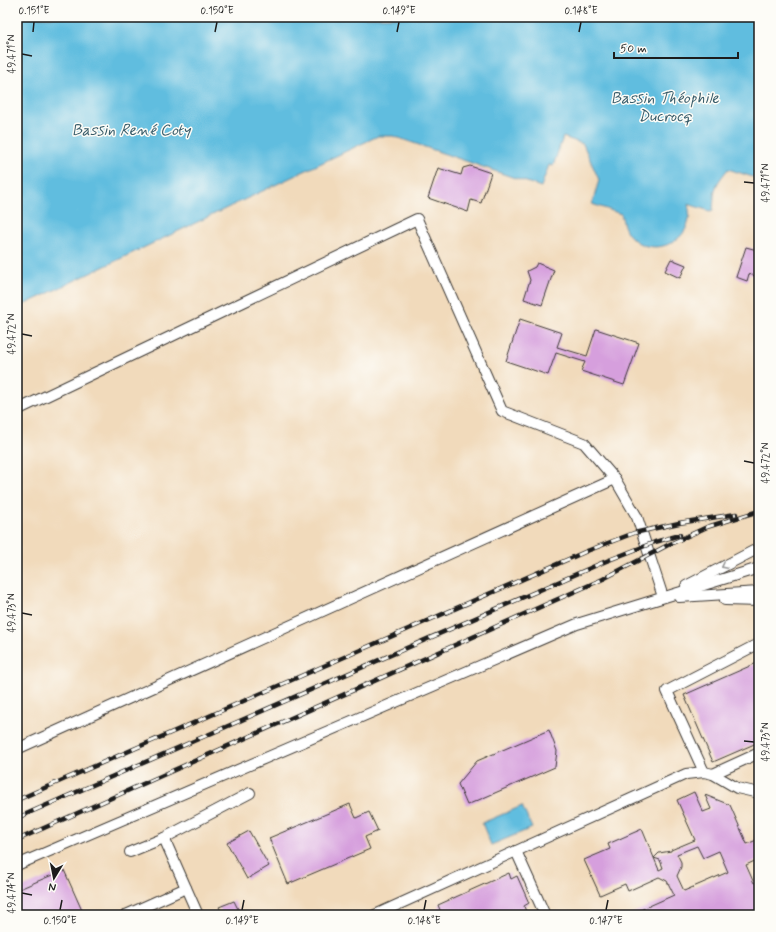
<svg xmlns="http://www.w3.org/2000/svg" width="776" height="932" font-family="Mynerve,sans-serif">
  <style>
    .water { fill: #61bddf; stroke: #3e6c7e }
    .building { fill: #d69fdd; fill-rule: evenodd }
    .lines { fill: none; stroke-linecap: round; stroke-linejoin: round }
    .service-casing { stroke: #3c3834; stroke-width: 12 }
    .service { stroke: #fff; stroke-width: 10 }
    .rail-casing { stroke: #1c1c1c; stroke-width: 4.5 }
    .rail { stroke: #fdfcf7; stroke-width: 3; stroke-dasharray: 9; stroke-linecap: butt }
    .oneway { stroke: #999 }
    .ticks { fill: none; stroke: #1c1c1c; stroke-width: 1.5 }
    .labels { text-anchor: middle; stroke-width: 3; stroke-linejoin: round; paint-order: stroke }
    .water-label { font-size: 16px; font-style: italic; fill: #385c6a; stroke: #fdfcf7 }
    .neatline { fill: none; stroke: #1c1c1c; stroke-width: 1.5 }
    .ticks-label { font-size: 10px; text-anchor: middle; fill: #1c1c1c }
  </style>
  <rect width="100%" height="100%" fill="#fdfcf7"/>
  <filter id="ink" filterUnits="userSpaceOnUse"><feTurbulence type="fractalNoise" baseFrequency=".025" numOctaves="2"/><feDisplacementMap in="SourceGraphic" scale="8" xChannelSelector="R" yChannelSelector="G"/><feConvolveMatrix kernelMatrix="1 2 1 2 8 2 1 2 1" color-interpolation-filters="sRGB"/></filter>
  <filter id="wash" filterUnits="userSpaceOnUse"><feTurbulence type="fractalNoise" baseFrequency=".012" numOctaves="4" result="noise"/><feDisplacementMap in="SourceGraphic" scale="16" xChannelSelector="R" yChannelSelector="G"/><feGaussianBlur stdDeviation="0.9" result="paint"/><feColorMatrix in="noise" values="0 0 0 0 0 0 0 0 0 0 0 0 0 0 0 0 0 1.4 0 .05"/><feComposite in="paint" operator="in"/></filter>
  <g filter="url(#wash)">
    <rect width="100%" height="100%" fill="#f1dabb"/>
    <g class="water">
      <path d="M 17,17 L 759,17 L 759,179 L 728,169 C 713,188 715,187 713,210 L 710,211 L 688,204 C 689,209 690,214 689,220 C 683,249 643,257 627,232 C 623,226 623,220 621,214 L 592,204 L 599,180 L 583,144 L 563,137 L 553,166 L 549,165 L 541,187 L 393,136 L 378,136 L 17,308 Z"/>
      <polygon points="522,806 532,828 491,845 482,823"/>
    </g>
    <g id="blocks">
      <g class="building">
        <polygon points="470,166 491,173 481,203 471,200 468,212 428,198 438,168 461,175 463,168"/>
        <polygon points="759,246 759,277 749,274 747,281 736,277 746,247 757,250"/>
        <polygon points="671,259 686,265 680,278 665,271"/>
        <polygon points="537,263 554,270 542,305 524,299 530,280 527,271 535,267"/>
        <polygon points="520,319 562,333 557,347 587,356 596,329 639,343 624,385 581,371 585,362 556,353 548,375 506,361"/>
        <polygon points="759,662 759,742 713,762 684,695"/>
        <polygon points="549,730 557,751 555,767 467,805 458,784 477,761"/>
        <path d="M 694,792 L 703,812 L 711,809 L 705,795 L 730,805 L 747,844 L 759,839 L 759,859 L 746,865 L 754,883 L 759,881 L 759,915 L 629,915 L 674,895 L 667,881 L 659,877 L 628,891 L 625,884 L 600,895 L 584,860 L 610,849 L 608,844 L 642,829 L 659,870 L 663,868 L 660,860 L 654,858 L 659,853 L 671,851 L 671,850 L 695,840 L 677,800 ZM 697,846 L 703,858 L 719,851 L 728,872 L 684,891 L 677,876 L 681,867 L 681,862 L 677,854 Z"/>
        <polygon points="350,804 356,818 369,812 378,831 365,837 370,849 288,884 269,838"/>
        <polygon points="249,831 269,866 247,879 227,843"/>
        <polygon points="64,870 84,915 17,915 17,890"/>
        <polygon points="509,873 511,879 517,876 529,903 524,906 527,915 442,915 438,905"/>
        <polygon points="234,901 241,915 223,915 219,907"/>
      </g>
    </g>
  </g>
  <g filter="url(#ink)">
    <use href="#blocks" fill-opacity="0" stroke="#3c3834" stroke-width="1"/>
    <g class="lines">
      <defs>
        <g id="service">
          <polyline points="17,410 417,219 502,411 584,443 615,479 637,517 663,597"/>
          <polyline points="686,586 759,548"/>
          <polyline points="679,597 759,592"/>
          <polyline points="725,600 759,601"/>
          <polyline points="17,749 615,479"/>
          <polyline points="704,772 667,691 756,645 759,646"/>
          <polyline points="713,774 759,753"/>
          <polyline points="516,851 545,915"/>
          <polyline points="130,852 164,838"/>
          <polyline points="17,865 577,624 759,568"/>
          <polyline points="126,915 186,888"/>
          <polyline points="198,915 164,838 250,793"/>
          <polyline points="375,915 686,774 704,772 713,774 737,788 759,793"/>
        </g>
      </defs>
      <use href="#service" class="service-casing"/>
      <use href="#service" class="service"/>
      <defs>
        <g id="rail">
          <polyline points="17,800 587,551 634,533 679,523 736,514"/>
          <polyline points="17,818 604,562 655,542 680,535"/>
          <polyline points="17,840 603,579 668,545 707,527 759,511"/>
        </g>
      </defs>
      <use href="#rail" class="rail-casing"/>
      <use href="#rail" class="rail"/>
    </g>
    <defs><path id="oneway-chevron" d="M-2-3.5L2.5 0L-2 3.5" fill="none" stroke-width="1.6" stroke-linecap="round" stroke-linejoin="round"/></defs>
    <use class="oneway" href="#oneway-chevron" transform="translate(724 566) rotate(153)"/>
  </g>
  <path class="ticks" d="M 33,32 L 34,22M 215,32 L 217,22M 397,32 L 399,22M 579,32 L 581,22M 22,54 L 32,56M 744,182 L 754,183M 22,334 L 32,336M 744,461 L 754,463M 22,613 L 32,615M 744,741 L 754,742M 22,893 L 32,895M 60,910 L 62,900M 242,910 L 244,900M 424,910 L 426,900M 606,910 L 608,900"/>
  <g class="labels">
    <g class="water-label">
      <text x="665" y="103">Bassin Théophile<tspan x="665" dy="18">Ducrocq</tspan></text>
      <text x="131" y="135">Bassin René Coty</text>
    </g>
  </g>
  <rect width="776" height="932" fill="none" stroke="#fdfcf7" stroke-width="44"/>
  <g transform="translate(54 878) rotate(190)" stroke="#fdfcf7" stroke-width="3" paint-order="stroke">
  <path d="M0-3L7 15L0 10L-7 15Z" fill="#1c1c1c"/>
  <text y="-6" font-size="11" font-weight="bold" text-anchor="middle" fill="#1c1c1c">N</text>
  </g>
  <path d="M614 52v6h124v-6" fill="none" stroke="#1c1c1c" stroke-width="2"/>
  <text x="620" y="52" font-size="12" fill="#1c1c1c" stroke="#fdfcf7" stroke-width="3" paint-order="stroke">50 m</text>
  <rect x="22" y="22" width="732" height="888" class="neatline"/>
  <g class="ticks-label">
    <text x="34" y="14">0.151°E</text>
    <text x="217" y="14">0.150°E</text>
    <text x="399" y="14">0.149°E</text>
    <text x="581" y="14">0.148°E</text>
    <text transform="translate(11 54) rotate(-90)" y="4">49.471°N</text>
    <text transform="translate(765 183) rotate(-90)" y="4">49.471°N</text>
    <text transform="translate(11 334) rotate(-90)" y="4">49.472°N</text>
    <text transform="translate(765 463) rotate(-90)" y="4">49.472°N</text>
    <text transform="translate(11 613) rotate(-90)" y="4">49.473°N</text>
    <text transform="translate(765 742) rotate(-90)" y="4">49.473°N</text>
    <text transform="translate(11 893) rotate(-90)" y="4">49.474°N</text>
    <text x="60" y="924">0.150°E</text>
    <text x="242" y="924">0.149°E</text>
    <text x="424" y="924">0.148°E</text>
    <text x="606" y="924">0.147°E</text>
  </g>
</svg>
